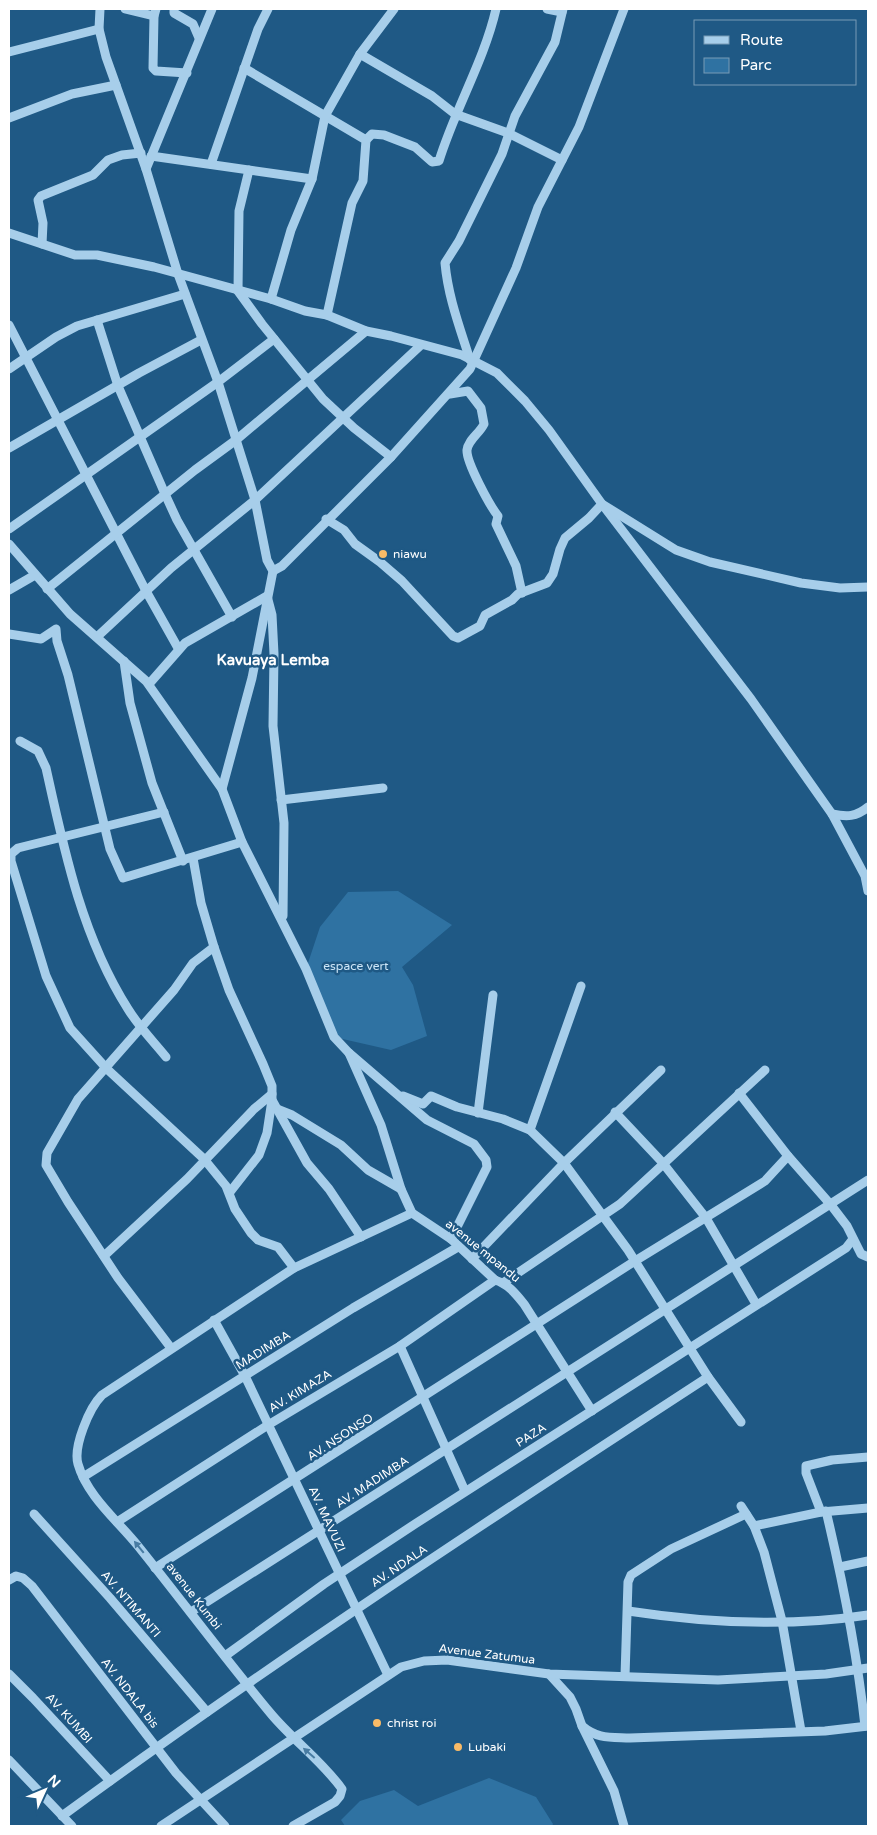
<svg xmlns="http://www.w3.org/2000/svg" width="877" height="1835" font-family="'Varela Round',sans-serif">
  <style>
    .green { fill: #2f72a2 }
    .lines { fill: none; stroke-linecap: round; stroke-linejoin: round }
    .minor { stroke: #a7ceea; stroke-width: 9 }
    .oneway { fill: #487ca3 }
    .poi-dot { fill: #f9bb67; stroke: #1f5985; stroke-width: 2 }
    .labels { text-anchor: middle; stroke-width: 5; stroke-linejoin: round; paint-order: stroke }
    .poi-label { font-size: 12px; fill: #fff; stroke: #1f5985; text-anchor: start }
    .park-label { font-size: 12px; fill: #cce5f7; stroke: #1f5985 }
    .street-label { font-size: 12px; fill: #fff; stroke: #1f5985 }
    .quarter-label { font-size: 15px; font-weight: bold; fill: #fff; stroke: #1f5985 }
  </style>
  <rect width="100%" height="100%" fill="#1f5985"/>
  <g class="green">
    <polygon points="398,891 452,925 402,967 413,985 427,1036 391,1050 334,1037 306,969 320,927 348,892"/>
    <polygon points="489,1778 536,1797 553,1824 552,1826 345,1826 341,1820 360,1801 394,1790 418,1806"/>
  </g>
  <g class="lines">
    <g class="minor">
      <polyline points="100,9 99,29 106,57 146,169 178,274 218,382 255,500 267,560 273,571 252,678 222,789"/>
      <polyline points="125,9 154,16"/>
      <polyline points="156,9 154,16 153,68 156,71 187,73"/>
      <polyline points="174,9 174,13 193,24 199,38"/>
      <polyline points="547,9 562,12"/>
      <polyline points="9,52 99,29"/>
      <polyline points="360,54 432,96 455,114 508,133 562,160"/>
      <polyline points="244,68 366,140 363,181 352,203 327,315"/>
      <polyline points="9,118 72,94 116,85"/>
      <path d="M 366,140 L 372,134 L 384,135 L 415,147 L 432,162 L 439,161 C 455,109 484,61 496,9"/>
      <polyline points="151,156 312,179"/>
      <polyline points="211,164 258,29 268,9"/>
      <polyline points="146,169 212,9"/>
      <polyline points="249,170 239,211 238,291 262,324 323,399 354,428 391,457"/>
      <polyline points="9,233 75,255 97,255 154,267 271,299 305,311 327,315 366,331 391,336 462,355 497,373 525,401 549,430 602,504 751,699 832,814 865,876 868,891"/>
      <polyline points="42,244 43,223 38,200 41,196 93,175 108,160 122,155 141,153"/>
      <polyline points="271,299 291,230 312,179 325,116 360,54 394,9"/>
      <polyline points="97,320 118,386 165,494 177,520 232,617"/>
      <polyline points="9,325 146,591 178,648"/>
      <path d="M 470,360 C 460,328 448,297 445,263 L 459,241 L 502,154 L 515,116 L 555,42 L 563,9"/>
      <polyline points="9,369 56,337 77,326 185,294"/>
      <path d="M 450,394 L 468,391 L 481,408 L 484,424 C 480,433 468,440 467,450 C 466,462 490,506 498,516 L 496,524 L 516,566 L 522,593"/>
      <polyline points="9,448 139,373 201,340"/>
      <polyline points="326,519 344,530 355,544 380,562 402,581 453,636 458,638 480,626 485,615 512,600 518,594 547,583 553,574 560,549 565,538 589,518 602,504 676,550 710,562 801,583 840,588 868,587"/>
      <polyline points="9,529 218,382 274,339"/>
      <polyline points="9,544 70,614 146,681 222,789 242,842 306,969 334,1037 349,1053 427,1120 474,1144 486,1160 487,1167 451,1239"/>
      <polyline points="273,571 282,566 391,457 470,369 516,268 538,207 579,127 624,9"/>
      <polyline points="47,589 195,470 236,440 366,331"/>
      <polyline points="9,590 35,575"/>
      <polyline points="9,634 41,639 56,629 57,641 68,675 110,849 123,878 242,842"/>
      <polyline points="98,636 171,568 255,500 421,345"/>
      <polyline points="124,661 130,703 152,783 183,861"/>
      <polyline points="149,684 185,643 267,596 272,615 274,654 273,726 284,823 283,916"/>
      <path d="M 20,741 L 38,751 L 46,768 C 64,850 82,937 128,1009 C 139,1027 154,1042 166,1057"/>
      <polyline points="281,800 383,788"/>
      <polyline points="164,812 18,848 11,854 11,861 46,976 70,1028 107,1069 204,1159 226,1186 235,1209 251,1233 258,1240 278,1247 294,1268"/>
      <path d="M 832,814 C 847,817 856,817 868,807"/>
      <polyline points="193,858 201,903 214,947 229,990 263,1064 272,1086 272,1100 307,1163 329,1189 361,1237"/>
      <path d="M 349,1053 L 381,1125 L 401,1189 L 412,1213 L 451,1239 L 495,1280 C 508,1284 515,1293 524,1304 L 592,1411"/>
      <polyline points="739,1093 788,1156 831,1205 847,1226 861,1254 868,1257"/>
      <polyline points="403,1096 423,1104 431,1096 457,1107 503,1119 530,1130 564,1163 628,1250 708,1377"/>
      <polyline points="277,1109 292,1115 341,1145 368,1170 401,1189"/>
      <polyline points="615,1112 662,1162 706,1218 756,1304"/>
      <polyline points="478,1113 493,995"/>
      <polyline points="530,1130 581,986"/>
      <polyline points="230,1192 259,1155 267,1133 272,1100"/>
      <polyline points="104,1256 187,1179 254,1109 272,1094"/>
      <polyline points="472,1259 564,1163 661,1070"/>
      <polyline points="503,1283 620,1204 765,1070"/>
      <polyline points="214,1320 245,1376 388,1675"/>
      <polyline points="400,1346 465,1491"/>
      <polyline points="171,1348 118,1278 68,1202 46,1165 47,1153 78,1099 174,990 193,963 214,947"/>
      <polyline points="83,1477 353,1308 458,1247"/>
      <polyline points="741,1506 754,1526 764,1552 782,1621 801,1731"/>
      <path d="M 826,1511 C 843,1582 857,1653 865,1726"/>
      <polyline points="821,1512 806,1473 806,1466 832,1460 868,1457"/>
      <polyline points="34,1514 110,1598 207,1712"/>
      <polyline points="117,1522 268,1425 400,1346 495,1280"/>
      <polyline points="754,1526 821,1512 868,1508"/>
      <polyline points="840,1567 868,1561"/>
      <polyline points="155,1568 635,1261 765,1181 788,1156"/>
      <polyline points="9,1580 16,1576 23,1578 32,1586 176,1773 225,1826"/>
      <path d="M 628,1611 C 706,1623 790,1627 868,1615"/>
      <polyline points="191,1612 868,1180"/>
      <polyline points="225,1656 324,1584 415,1524 846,1248 853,1239"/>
      <polyline points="9,1674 33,1698 110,1781"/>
      <polyline points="549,1674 570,1697 576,1709 582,1726 614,1791 624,1826"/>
      <polyline points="625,1676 628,1582 631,1575 671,1549 746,1514"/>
      <path d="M 582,1726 C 597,1739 611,1737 630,1738 L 825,1731 L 868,1726"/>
      <polyline points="9,1760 72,1826"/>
      <path d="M 62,1816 C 272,1662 490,1519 708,1377 L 741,1422"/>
      <polyline points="161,1826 401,1667 424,1661 447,1660 549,1674 718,1680 826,1674 868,1668"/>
      <path d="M 293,1826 L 335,1802 L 340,1796 L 342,1789 C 322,1761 294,1741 272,1715 C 226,1660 183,1602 138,1546 C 118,1521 87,1496 78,1464 C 73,1447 89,1408 102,1395 L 294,1268 L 412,1213"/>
    </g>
  </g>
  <defs><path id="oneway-solid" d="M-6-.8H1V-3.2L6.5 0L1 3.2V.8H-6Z" transform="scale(1.25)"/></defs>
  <g class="oneway">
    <use href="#oneway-solid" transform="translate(139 1547) rotate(-129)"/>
    <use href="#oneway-solid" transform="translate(309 1753) rotate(-139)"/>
  </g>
  <g class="poi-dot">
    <circle cx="383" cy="554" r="5"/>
    <circle cx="377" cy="1723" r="5"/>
    <circle cx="458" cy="1747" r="5"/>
  </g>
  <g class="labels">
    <g class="poi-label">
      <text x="393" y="558">niawu</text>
      <text x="387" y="1727">christ roi</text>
      <text x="468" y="1751">Lubaki</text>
    </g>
    <g class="park-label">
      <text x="356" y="970">espace vert</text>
    </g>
    <g class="street-label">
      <text transform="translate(483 1251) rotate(39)" y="4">avenue mpandu</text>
      <text transform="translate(263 1350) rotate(-32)" y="4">MADIMBA</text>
      <text transform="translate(300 1391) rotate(-31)" y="4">AV. KIMAZA</text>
      <text transform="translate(531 1435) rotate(-32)" y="4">PAZA</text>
      <text transform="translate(340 1437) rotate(-33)" y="4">AV. NSONSO</text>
      <text transform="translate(372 1482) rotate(-33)" y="4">AV. MADIMBA</text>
      <text transform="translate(327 1519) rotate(65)" y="4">AV. MAVUZI</text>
      <text transform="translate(399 1566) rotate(-34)" y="4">AV. NDALA</text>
      <text transform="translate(194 1596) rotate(52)" y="4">avenue Kumbi</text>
      <text transform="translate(131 1604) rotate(49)" y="4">AV. NTIMANTI</text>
      <text transform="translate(487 1654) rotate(7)" y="4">Avenue Zatumua</text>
      <text transform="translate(130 1693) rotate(52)" y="4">AV. NDALA bis</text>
      <text transform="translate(69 1718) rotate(48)" y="4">AV. KUMBI</text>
    </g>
    <g class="quarter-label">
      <text x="273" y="665">Kavuaya Lemba</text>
    </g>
  </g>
  <rect width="877" height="1835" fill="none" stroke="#ffffff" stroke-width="20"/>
  <rect x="694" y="20" width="162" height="65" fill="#1f5985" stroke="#799bb6"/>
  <rect x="704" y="36" width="25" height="8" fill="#a7ceea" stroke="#799bb6"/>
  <text x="740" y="45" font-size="15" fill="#ffffff">Route</text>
  <rect x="704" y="58" width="25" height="15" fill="#2f72a2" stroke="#799bb6"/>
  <text x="740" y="70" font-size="15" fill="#ffffff">Parc</text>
  <g transform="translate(45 1790) rotate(46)" stroke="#1f5985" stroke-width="4" paint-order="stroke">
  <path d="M0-4L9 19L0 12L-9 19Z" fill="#ffffff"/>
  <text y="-8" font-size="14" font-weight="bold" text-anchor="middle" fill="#ffffff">N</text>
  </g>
</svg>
